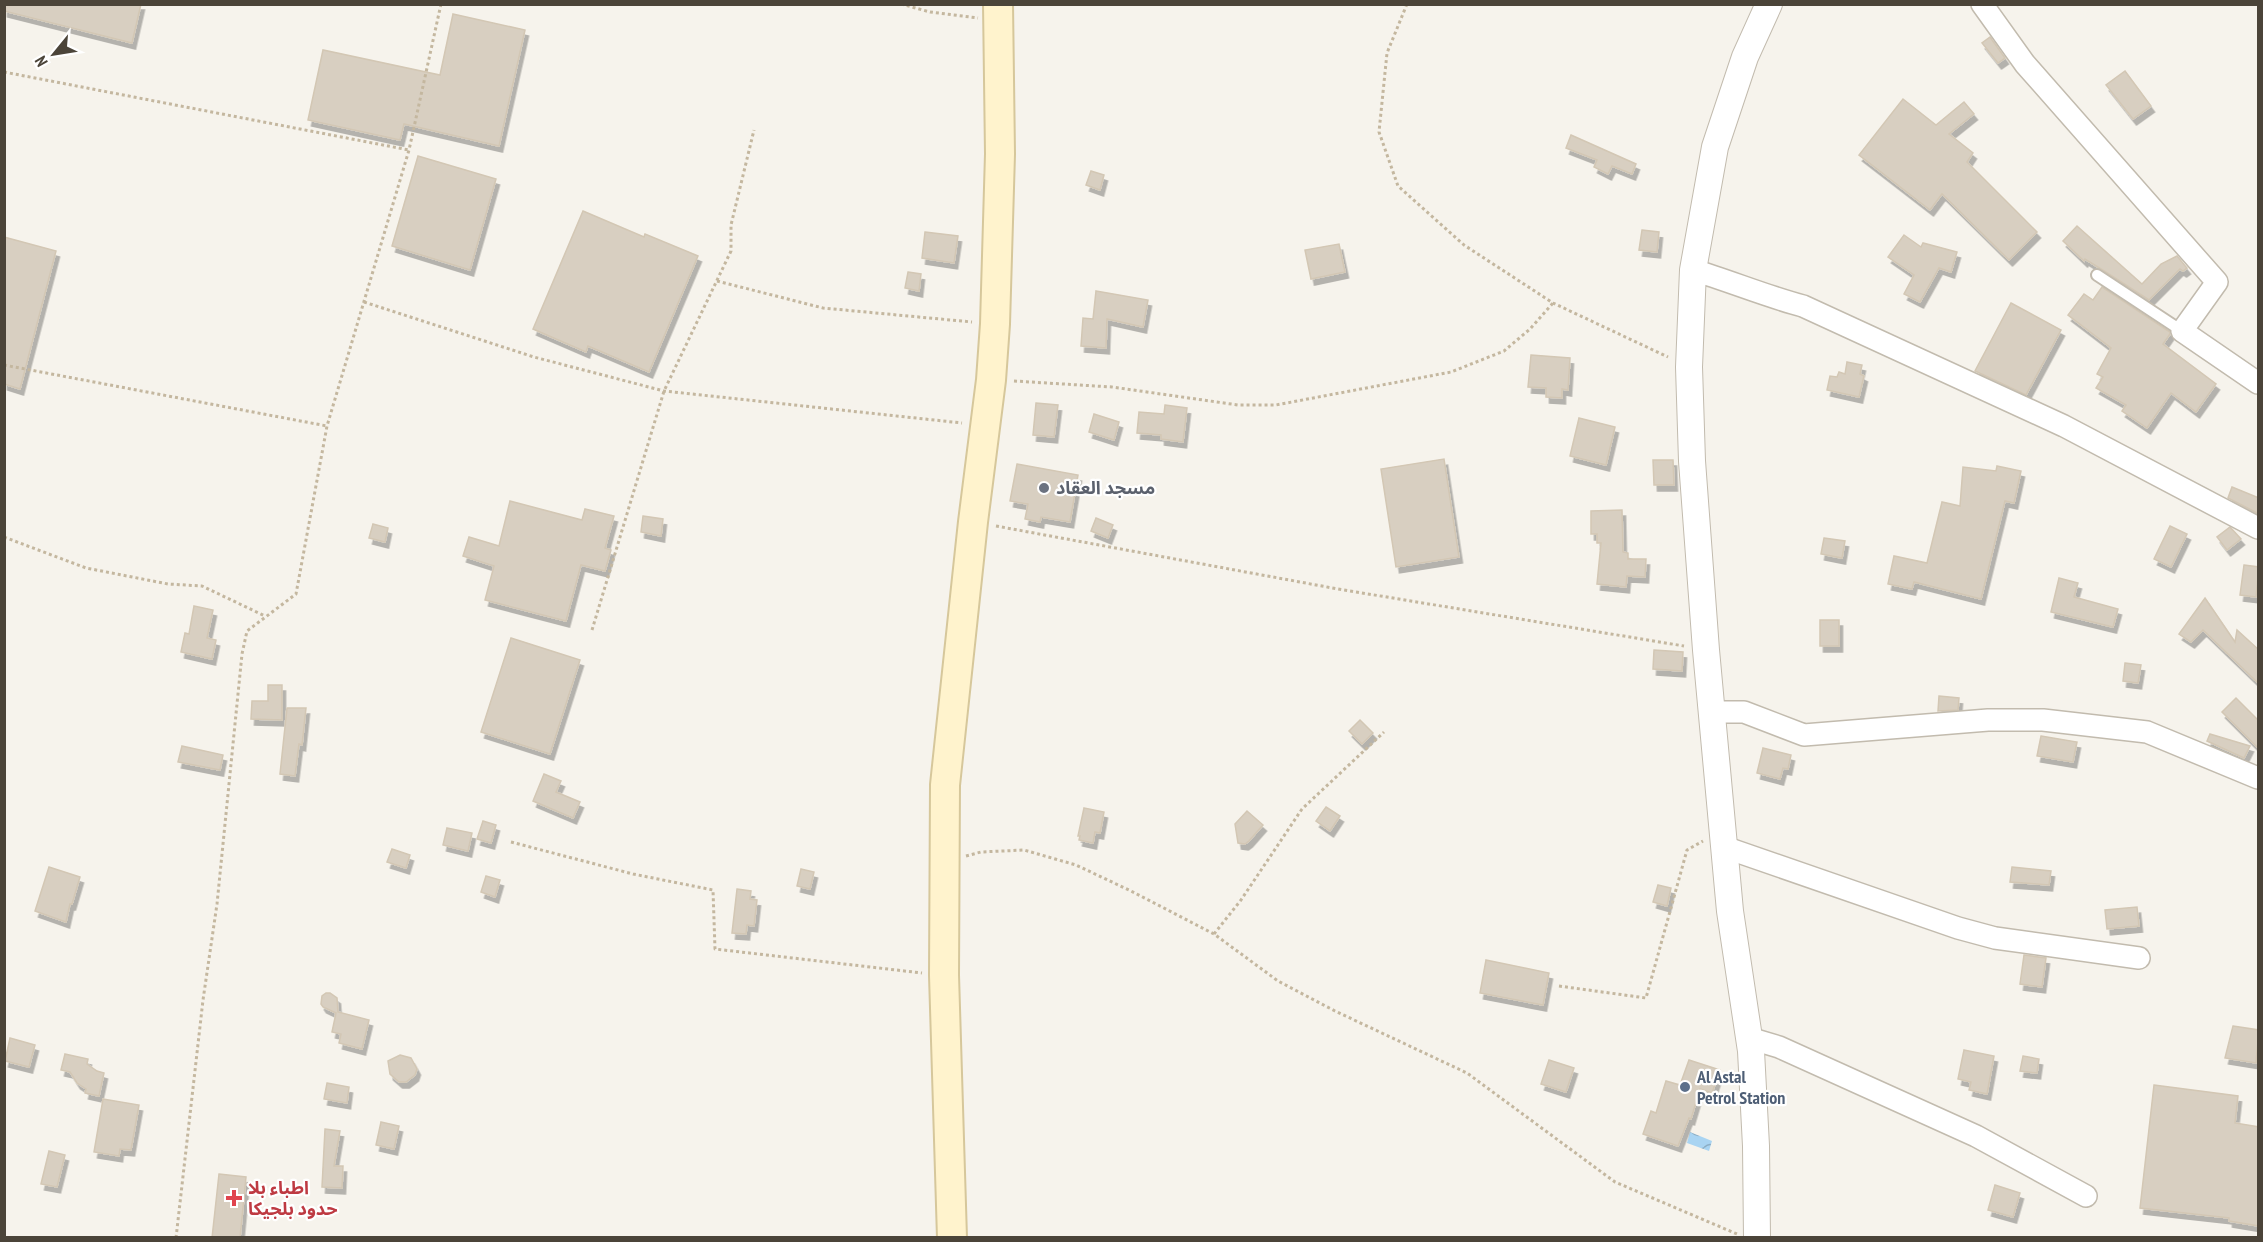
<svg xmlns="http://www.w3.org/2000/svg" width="2263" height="1242" font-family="'PT Sans Narrow','Noto Sans Arabic',sans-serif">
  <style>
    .water { fill: url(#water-waves) }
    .building { fill: #d8cfc1; stroke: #d3c7b4; stroke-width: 1.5; filter: url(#shadow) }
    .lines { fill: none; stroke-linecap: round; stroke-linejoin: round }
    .service-casing { stroke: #c2bbae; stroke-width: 14 }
    .minor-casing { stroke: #c2bbae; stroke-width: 24 }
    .tertiary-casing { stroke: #c2bbae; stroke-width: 28 }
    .secondary-casing { stroke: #d6c79b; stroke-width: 32 }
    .path { stroke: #c4b79f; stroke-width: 3; stroke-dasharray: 3 3; stroke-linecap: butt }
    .service { stroke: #fff; stroke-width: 10 }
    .minor { stroke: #fff; stroke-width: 21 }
    .tertiary { stroke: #fff; stroke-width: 26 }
    .secondary { stroke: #fff3cd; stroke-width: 28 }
    .worship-dot { fill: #6b7280; stroke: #fff; stroke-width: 2 }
    .service-dot { fill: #5c6f8a; stroke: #fff; stroke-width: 2 }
    .health-dot { fill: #e0444e; stroke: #fff; stroke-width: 2 }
    .labels { text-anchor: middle; stroke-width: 4.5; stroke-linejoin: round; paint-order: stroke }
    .worship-label { font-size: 18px; font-weight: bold; fill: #5b616d; stroke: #fff; text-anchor: start }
    .service-label { font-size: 18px; font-weight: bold; fill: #4e5e75; stroke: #fff; text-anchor: start }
    .health-label { font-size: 18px; font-weight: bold; fill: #be3a42; stroke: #fff; text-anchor: start }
  </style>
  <defs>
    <pattern id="water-waves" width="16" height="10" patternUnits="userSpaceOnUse" patternTransform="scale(1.5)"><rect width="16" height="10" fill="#a9d4f2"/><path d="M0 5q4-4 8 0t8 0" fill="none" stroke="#8caec5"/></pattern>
    <filter id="shadow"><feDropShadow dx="3.5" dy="6" stdDeviation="0" flood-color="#0004"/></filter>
  </defs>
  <rect width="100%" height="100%" fill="#f6f3ec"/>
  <polygon class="water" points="1690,1132 1712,1141 1709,1151 1687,1143"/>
  <g class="building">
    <polygon points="4,4 141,4 132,43 4,11"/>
    <polygon points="453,14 525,30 499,146 404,124 400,140 308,120 323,50 440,75"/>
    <polygon points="1990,37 2005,58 1998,63 1982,43"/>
    <polygon points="2125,71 2151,106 2133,119 2106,85"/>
    <polygon points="1903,99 1936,125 1964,102 1974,114 1949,134 1973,153 1967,162 2037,232 2009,260 1942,194 1930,210 1859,155"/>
    <polygon points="1571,135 1636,164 1632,174 1612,166 1608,174 1594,167 1597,160 1566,148"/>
    <polygon points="418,156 496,179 470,270 392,246"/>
    <polygon points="1091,171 1104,175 1100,190 1086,185"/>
    <polygon points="583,211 644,237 645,234 698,256 649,372 588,346 586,352 533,329"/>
    <polygon points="2077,226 2142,284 2161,264 2177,256 2187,268 2183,271 2180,269 2149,300 2101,269 2085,259 2084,261 2063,241"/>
    <polygon points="1642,230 1659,232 1657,252 1639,250"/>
    <polygon points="925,232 958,236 954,263 922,258"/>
    <polygon points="1904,235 1921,247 1923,243 1957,252 1951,272 1939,268 1920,302 1904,294 1914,275 1888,257"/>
    <polygon points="4,237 56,251 20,389 4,384"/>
    <polygon points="1339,244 1345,272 1311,279 1305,250"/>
    <polygon points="908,272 921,274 919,291 905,288"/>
    <polygon points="2102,287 2170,332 2170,334 2163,344 2216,384 2196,412 2171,393 2147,428 2122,411 2126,405 2096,388 2103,377 2097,374 2111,348 2068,315 2084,294 2093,300"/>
    <polygon points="1096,291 1148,300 1143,327 1107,319 1106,348 1081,346 1083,318 1093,319"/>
    <polygon points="2011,303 2061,330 2026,395 1975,371"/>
    <polygon points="1531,355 1570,358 1568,390 1562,389 1562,398 1546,397 1546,388 1528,387"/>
    <polygon points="1847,362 1862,365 1860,374 1864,376 1859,397 1827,390 1830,376 1837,377 1839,372 1845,374"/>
    <polygon points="1036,403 1058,405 1054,437 1033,435"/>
    <polygon points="1165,405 1187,408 1183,442 1161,439 1161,435 1137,433 1139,412 1164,414"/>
    <polygon points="1094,414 1119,422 1114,440 1089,432"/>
    <polygon points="1579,418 1615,427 1606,465 1570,456"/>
    <polygon points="1444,459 1459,557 1396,567 1381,469"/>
    <polygon points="1653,460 1673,460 1674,485 1654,485"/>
    <polygon points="1017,464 1078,475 1070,522 1041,517 1040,522 1025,519 1028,504 1010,501"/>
    <polygon points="1997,466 2021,471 2014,503 2005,501 1981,599 1914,582 1912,589 1888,584 1894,556 1927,563 1942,502 1960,506 1963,467 1996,471"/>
    <polygon points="2232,487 2259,498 2259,514 2228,498"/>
    <polygon points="510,501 582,520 585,509 614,516 605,548 611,550 605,571 581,565 566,621 485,600 494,566 463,556 469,537 499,546"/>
    <polygon points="1622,510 1623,552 1628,553 1628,559 1646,559 1645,577 1627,576 1626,587 1597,584 1601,543 1597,543 1597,534 1591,534 1591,511"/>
    <polygon points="643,516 663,519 661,536 641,532"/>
    <polygon points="1096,518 1113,525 1108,538 1091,531"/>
    <polygon points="373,524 388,528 385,542 369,538"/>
    <polygon points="2170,526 2187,534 2171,567 2154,559"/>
    <polygon points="2230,527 2241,539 2227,550 2217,537"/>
    <polygon points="1824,538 1845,541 1842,558 1821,554"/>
    <polygon points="2244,565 2259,567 2256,597 2240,595"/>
    <polygon points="2059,578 2078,583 2074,597 2118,609 2113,627 2051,612"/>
    <polygon points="2205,598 2235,642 2237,630 2259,650 2259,684 2203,630 2191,642 2179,634"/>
    <polygon points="194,606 213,610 207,638 216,640 212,659 181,652 185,633 189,634"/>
    <rect x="1820" y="620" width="19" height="26"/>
    <polygon points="511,638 580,660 550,754 481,732"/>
    <polygon points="1654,650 1683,652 1682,671 1653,669"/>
    <polygon points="2125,663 2141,665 2138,683 2123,681"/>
    <polygon points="268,685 282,685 282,720 251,719 252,701 268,701"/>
    <polygon points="1939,696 1959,698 1958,710 1938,711"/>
    <polygon points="2236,698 2259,721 2259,749 2222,712"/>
    <polygon points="287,708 306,708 302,745 299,744 295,776 280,774"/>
    <polygon points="1360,720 1373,733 1362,744 1349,731"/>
    <polygon points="2210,734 2250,746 2244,758 2207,741"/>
    <polygon points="2041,736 2077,742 2073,762 2037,756"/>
    <polygon points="182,746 223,755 220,770 178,762"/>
    <polygon points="1763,748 1791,755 1788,769 1783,768 1780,779 1757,773"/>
    <polygon points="544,774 561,781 556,792 580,802 573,818 533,801"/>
    <polygon points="1326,807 1340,816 1330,831 1316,821"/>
    <polygon points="1084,808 1104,812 1100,833 1095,832 1093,843 1079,840 1080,836 1078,836"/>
    <polygon points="1247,811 1263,825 1249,841 1245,844 1238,843 1235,824"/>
    <polygon points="483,821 496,825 491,843 477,839"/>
    <polygon points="447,828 472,833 468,851 443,845"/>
    <polygon points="392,849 410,855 406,868 387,862"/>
    <polygon points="49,867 80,877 72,904 70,904 66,922 35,911"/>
    <polygon points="2012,867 2051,871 2049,885 2010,882"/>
    <polygon points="801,869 814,872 810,889 797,886"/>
    <polygon points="486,876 500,880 495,897 481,892"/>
    <polygon points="1658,885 1671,888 1667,906 1653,902"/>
    <polygon points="737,889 751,891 750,899 757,900 754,926 747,925 746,934 732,933"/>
    <polygon points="2137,907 2139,926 2107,929 2105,910"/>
    <polygon points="2024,955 2046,958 2042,987 2020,984"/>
    <polygon points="1486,960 1549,973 1543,1005 1480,993"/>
    <polygon points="326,993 330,993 337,998 338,1012 369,1020 362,1049 339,1043 341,1034 332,1032 336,1013 323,1007 321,1004 322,996"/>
    <polygon points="2233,1026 2259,1030 2256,1063 2225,1058"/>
    <polygon points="10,1038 35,1045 29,1067 5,1061"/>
    <polygon points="1964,1050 1994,1056 1987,1094 1969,1090 1971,1082 1958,1079"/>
    <polygon points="65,1054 88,1059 87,1064 97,1071 104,1073 99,1096 85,1093 86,1089 77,1083 70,1072 61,1070"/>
    <polygon points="400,1055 411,1058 417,1069 415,1075 406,1082 399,1082 390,1074 388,1061"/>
    <polygon points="2023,1056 2039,1059 2037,1073 2020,1071"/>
    <polygon points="1549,1060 1574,1068 1566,1092 1541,1084"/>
    <polygon points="1689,1060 1720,1070 1712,1093 1700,1089 1691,1119 1689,1118 1678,1146 1643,1134 1651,1111 1656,1113 1666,1081 1680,1085"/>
    <polygon points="327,1083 349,1087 347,1103 324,1099"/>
    <polygon points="2154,1085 2238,1096 2235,1123 2259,1127 2259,1226 2229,1221 2229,1218 2140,1208"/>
    <polygon points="103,1099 139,1105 131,1150 120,1149 119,1156 94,1152"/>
    <polygon points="381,1122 399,1126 394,1149 376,1145"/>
    <polygon points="325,1129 340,1131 334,1166 343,1166 342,1188 322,1187"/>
    <polygon points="49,1151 65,1155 57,1187 41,1184"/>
    <polygon points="219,1174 246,1177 240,1238 212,1238"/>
    <polygon points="1995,1185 2020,1193 2013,1217 1988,1210"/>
  </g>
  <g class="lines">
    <defs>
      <polyline id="service" points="2097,275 2182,331"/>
      <g id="minor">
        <polyline points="1982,4 2025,64 2217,282 2182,331 2258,383"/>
        <path d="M 1693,270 C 1730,281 1765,296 1803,306 L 2064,426 L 2258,528"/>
        <polyline points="1712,712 1744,712 1804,735 1988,720 2043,720 2147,732 2258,778"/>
        <polyline points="1724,847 1958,928 1995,938 2139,958"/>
        <polyline points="1749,1038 1779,1047 1976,1136 2086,1196"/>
      </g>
      <polyline id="tertiary" points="1757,1238 1756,1146 1751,1051 1730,911 1706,650 1692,461 1689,367 1693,270 1715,147 1745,57 1769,4"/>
      <polyline id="secondary" points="952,1238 944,975 945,785 973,522 991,380 995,324 1000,154 998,4"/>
    </defs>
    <use href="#service" class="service-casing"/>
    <use href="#minor" class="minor-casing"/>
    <use href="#tertiary" class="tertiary-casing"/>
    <use href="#secondary" class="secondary-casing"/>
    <g class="path">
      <polyline points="901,4 930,12 978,18"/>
      <polyline points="1407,4 1387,53 1379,132 1398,186 1464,245 1553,303 1668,357"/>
      <polyline points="4,72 409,150"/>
      <polyline points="717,281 823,308 972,322"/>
      <polyline points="364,302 534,357 664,391 962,423"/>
      <polyline points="4,365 327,426"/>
      <polyline points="1014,381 1112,387 1238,405 1276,405 1451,372 1504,351 1530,329 1553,303"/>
      <polyline points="996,526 1338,589 1684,646"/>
      <polyline points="4,537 86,568 168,584 202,586 265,616"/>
      <polyline points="592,630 664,391 731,251 731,225 754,130"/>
      <polyline points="511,842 633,874 713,890 715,949 922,973"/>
      <polyline points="966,856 981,852 1024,850 1076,865 1131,891 1214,934 1278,981 1335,1011 1467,1073 1615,1182 1737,1234"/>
      <polyline points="1214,934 1241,900 1302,809 1384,732"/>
      <polyline points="1559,986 1646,998 1687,850 1703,841"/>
      <polyline points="176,1238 203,1000 217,904 242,654 247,631 296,594 327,426 409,150 441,4"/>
    </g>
    <use href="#service" class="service"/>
    <use href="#minor" class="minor"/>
    <use href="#tertiary" class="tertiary"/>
    <use href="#secondary" class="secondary"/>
  </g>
  <circle class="worship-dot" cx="1044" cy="488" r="6"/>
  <circle class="service-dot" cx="1685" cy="1087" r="6"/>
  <path class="health-dot" d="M231 1189h6v6h6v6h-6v6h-6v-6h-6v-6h6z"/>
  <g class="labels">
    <g class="worship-label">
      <text x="1056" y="494">مسجد العقاد</text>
    </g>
    <g class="service-label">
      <text x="1697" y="1083">Al Astal<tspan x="1697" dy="21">Petrol Station</tspan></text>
    </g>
    <g class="health-label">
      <text x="248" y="1194">اطباء بلا<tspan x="248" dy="21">حدود بلجيكا</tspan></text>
    </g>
  </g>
  <rect width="2263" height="1242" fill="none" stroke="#4b4439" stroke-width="12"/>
  <g transform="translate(54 54) rotate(240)" stroke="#ffffff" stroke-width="4.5" paint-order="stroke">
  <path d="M0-4.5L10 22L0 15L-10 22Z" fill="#4b4439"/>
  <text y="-9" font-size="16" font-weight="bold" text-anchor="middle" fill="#4b4439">N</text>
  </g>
</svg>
